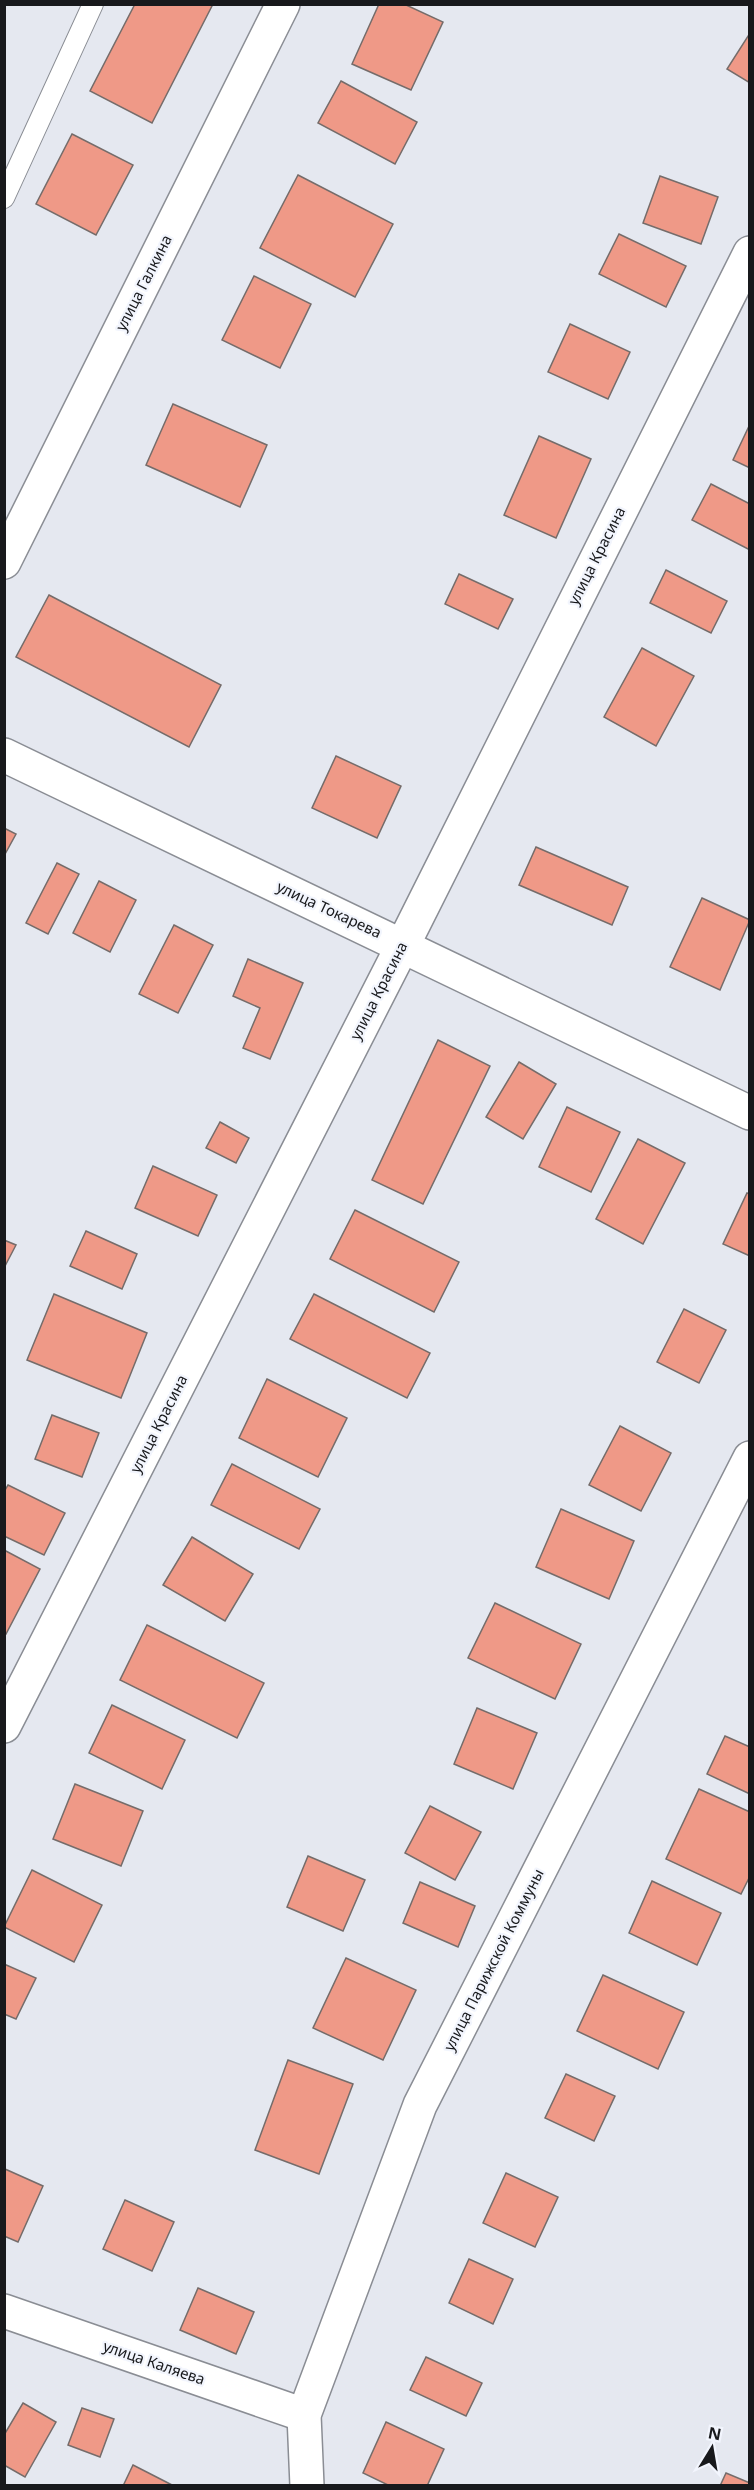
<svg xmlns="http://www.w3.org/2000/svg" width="754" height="2490" font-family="'Noto Sans',sans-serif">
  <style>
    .building { fill: #ef9987; stroke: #756c6a; stroke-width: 1.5 }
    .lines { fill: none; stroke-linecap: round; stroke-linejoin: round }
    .lane-casing { stroke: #8a8d94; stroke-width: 22 }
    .street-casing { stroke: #8a8d94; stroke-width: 36 }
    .lane { stroke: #fff; stroke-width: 20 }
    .street { stroke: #fff; stroke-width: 33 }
    .labels { text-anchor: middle; stroke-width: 4.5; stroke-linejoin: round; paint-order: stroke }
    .street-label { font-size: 15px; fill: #18191c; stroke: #f2f5fd }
  </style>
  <rect width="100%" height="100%" fill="#e5e8f0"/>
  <g class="building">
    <polygon points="135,4 213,4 152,123 90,91"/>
    <polygon points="379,4 404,4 443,22 411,90 352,64"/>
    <polygon points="750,33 750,83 727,69"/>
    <polygon points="341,81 417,122 395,164 318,123"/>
    <polygon points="72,134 133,165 96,235 36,204"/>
    <polygon points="298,175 393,224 355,297 260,248"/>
    <polygon points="660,176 718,197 701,244 643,223"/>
    <polygon points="619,234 686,266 666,307 599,274"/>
    <polygon points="254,276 311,304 280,368 222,340"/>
    <polygon points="570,324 630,352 608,399 548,372"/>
    <polygon points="173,404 267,445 240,507 146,465"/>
    <polygon points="750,424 750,468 733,460"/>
    <polygon points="539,436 591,459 556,538 504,515"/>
    <polygon points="711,484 750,504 750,550 692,520"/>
    <polygon points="666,570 727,601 711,633 650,603"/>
    <polygon points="459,574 513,599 498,629 445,604"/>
    <polygon points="49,595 221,685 189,747 16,657"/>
    <polygon points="642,648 694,676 656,746 604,717"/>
    <polygon points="336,756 401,786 377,838 312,808"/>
    <polygon points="4,828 16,834 4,856"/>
    <polygon points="536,847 628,887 612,925 519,885"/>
    <polygon points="57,863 79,874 48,934 26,923"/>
    <polygon points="99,881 136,900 110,952 73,933"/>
    <polygon points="702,898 750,920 720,990 670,967"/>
    <polygon points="174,925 213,945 178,1013 139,994"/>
    <polygon points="248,959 303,983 270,1059 243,1048 260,1008 233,996"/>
    <polygon points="438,1040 490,1066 423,1204 372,1180"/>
    <polygon points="519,1062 556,1084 523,1139 486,1117"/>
    <polygon points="567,1107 620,1132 591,1192 539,1167"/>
    <polygon points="220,1122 249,1138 236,1163 206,1148"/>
    <polygon points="638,1139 685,1163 643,1244 596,1219"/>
    <polygon points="153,1166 217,1195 198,1236 135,1208"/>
    <polygon points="747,1193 750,1194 750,1256 723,1244"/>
    <polygon points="355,1210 459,1262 434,1312 330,1259"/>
    <polygon points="86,1231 137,1254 122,1289 70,1266"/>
    <polygon points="4,1240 16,1245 4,1268"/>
    <polygon points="54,1294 147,1333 121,1398 27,1360"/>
    <polygon points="314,1294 430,1353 407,1398 290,1339"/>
    <polygon points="684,1309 726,1330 699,1383 657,1362"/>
    <polygon points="267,1379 347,1418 318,1477 239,1438"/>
    <polygon points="52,1415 99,1433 82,1477 35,1459"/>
    <polygon points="620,1426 671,1453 641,1511 589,1485"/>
    <polygon points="232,1464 320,1509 299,1549 211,1505"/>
    <polygon points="8,1485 65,1513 44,1555 4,1536 4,1492"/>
    <polygon points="561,1509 634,1541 609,1599 536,1567"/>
    <polygon points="192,1537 253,1574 225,1621 163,1585"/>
    <polygon points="4,1550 40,1569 6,1634 4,1633"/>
    <polygon points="495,1603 581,1644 555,1699 468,1658"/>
    <polygon points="147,1625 264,1683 237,1738 120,1680"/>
    <polygon points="112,1705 185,1740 162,1789 89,1753"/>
    <polygon points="477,1708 537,1733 513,1789 454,1764"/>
    <polygon points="725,1736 750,1747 750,1794 707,1774"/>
    <polygon points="75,1784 143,1811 121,1866 53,1839"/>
    <polygon points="699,1789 750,1812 750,1876 741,1894 666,1859"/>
    <polygon points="430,1806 481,1832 455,1880 405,1853"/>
    <polygon points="308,1856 365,1880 343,1931 287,1907"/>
    <polygon points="32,1870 102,1905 74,1962 4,1927"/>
    <polygon points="652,1881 721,1913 697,1965 629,1933"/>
    <polygon points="420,1882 475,1906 458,1947 403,1923"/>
    <polygon points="346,1958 416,1990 383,2060 313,2028"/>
    <polygon points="4,1964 36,1978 16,2019 4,2014"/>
    <polygon points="603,1975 684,2012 658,2069 577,2031"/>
    <polygon points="288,2060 353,2084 319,2174 255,2150"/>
    <polygon points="566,2074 615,2096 594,2141 545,2118"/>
    <polygon points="5,2169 43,2186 18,2242 4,2236"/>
    <polygon points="506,2173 558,2197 535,2247 483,2223"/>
    <polygon points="125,2200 174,2222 152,2271 103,2249"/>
    <polygon points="469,2259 513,2279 493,2324 449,2303"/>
    <polygon points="198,2288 254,2312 236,2354 180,2330"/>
    <polygon points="426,2357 482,2383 466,2416 410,2390"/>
    <polygon points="23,2403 56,2422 25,2477 4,2465 4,2435"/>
    <polygon points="82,2408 114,2419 100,2457 68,2445"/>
    <polygon points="386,2422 444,2449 427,2486 390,2486 363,2473"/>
    <polygon points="133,2465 174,2486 123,2486"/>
    <polygon points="726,2473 750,2483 750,2486 720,2486"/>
  </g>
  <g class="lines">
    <defs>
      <polyline id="lane" points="4,198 93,4"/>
      <g id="street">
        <polyline points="4,562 283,4"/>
        <polyline points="4,755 750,1113"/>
        <polyline points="4,1726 403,945 750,253"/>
        <polyline points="4,2311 304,2415"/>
        <polyline points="307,2486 304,2415 420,2105 750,1458"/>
      </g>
    </defs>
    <use href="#lane" class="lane-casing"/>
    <use href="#street" class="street-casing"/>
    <use href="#lane" class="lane"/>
    <use href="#street" class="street"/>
  </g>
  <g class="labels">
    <g class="street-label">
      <text transform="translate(144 283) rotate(-63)" y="5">улица Галкина</text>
      <text transform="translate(597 556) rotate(-63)" y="5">улица Красина</text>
      <text transform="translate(329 910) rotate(25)" y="5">улица Токарева</text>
      <text transform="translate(379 991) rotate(-63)" y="5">улица Красина</text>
      <text transform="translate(159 1424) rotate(-63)" y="5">улица Красина</text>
      <text transform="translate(494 1960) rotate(-63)" y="5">улица Парижской Коммуны</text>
      <text transform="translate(154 2363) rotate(19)" y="5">улица Каляева</text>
    </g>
  </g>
  <rect width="754" height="2490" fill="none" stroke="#18191c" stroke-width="12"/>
  <g transform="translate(712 2448) rotate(11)" stroke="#f2f5fd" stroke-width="4.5" paint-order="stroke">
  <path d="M0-4.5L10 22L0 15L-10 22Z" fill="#18191c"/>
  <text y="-9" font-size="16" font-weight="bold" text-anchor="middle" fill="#18191c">N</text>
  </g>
</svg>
